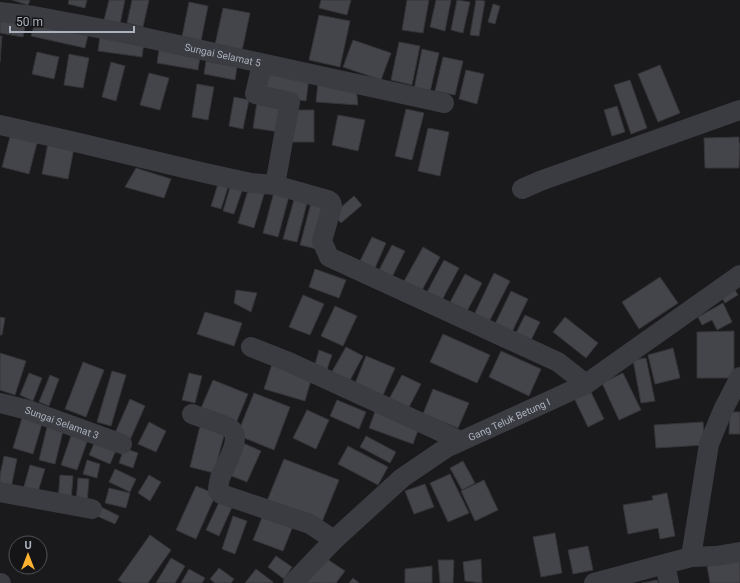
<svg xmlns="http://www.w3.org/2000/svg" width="740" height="583" font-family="Roboto,sans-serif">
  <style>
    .building { fill: #44454a; stroke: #343439 }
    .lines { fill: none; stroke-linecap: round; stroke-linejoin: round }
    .minor { stroke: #3a3c42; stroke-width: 20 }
    .labels { text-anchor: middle; stroke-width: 3; stroke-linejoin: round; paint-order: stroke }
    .street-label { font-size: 10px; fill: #abb1bd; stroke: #151518 }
  </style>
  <rect width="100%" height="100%" fill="#1a1a1c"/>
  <g class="building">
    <polygon points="12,0 30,0 28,5"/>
    <polygon points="69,0 87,0 85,8 68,4"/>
    <polygon points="109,0 125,0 120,24 104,20"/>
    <polygon points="132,0 149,0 143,27 127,23"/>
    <polygon points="321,0 351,0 347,15 319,8"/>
    <polygon points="407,0 429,0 423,33 402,30"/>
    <polygon points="436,0 451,0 445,31 430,27"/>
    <polygon points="457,0 470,2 463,33 451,30"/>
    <polygon points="476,0 485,1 479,36 470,35"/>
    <polygon points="189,2 208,6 201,41 182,37"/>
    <polygon points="493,4 500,6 495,24 488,22"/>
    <polygon points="223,8 250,13 242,51 215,45"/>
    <polygon points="319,15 350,21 340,67 309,60"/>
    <polygon points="0,16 26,21 23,37 0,33"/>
    <polygon points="35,22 88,35 85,48 31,36"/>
    <polygon points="0,36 2,36 0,62"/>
    <polygon points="100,36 144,42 142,57 98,51"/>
    <polygon points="353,40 391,53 381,80 343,67"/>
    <polygon points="399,42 420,46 412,85 391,80"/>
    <polygon points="422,49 439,53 430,92 414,89"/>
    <polygon points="159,50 200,57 198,70 157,63"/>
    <polygon points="37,52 59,57 54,79 32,74"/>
    <polygon points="69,54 89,58 83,88 64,85"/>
    <polygon points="443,57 463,61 455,95 435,91"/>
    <polygon points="206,61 237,67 235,80 204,74"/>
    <polygon points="111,62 125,66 116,101 102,97"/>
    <polygon points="660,65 680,113 658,122 638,74"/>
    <polygon points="466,70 484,74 477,104 459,99"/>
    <polygon points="265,72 309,78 306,101 262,95"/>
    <polygon points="149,73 169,78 160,110 140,105"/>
    <polygon points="630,80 647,128 631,134 614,85"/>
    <polygon points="318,82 356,87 358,105 316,102"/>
    <polygon points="197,84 214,87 208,120 192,117"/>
    <polygon points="234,97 249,100 243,129 229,126"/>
    <polygon points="257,102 283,105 279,132 253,128"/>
    <polygon points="617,106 625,132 612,136 604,110"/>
    <polygon points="406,109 424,113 412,160 395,156"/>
    <rect x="292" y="110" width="22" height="32"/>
    <polygon points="338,115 365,120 358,151 332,145"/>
    <polygon points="428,128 449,132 440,176 418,171"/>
    <polygon points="11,133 38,139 29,174 2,167"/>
    <polygon points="739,137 739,143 740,143 739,168 705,168 704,138"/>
    <polygon points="48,143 74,148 68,179 42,174"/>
    <polygon points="136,168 171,179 164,198 125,187"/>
    <polygon points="219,181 229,184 221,209 211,206"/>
    <polygon points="232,181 244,185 234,214 223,211"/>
    <polygon points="249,187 265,191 254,228 238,223"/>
    <polygon points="274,192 289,196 278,237 263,233"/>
    <polygon points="295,196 308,199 297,242 283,239"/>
    <polygon points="354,196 362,205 341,223 333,214"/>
    <polygon points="312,199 328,202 317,249 300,245"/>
    <polygon points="372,237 386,243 375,268 360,261"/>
    <polygon points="392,245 405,251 391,279 378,272"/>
    <polygon points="423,247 440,257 421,292 403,283"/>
    <polygon points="444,260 459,268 441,302 426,294"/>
    <polygon points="315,269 346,280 339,298 309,287"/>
    <polygon points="494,273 510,281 488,324 473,317"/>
    <polygon points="465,274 482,283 465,315 448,306"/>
    <polygon points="660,277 678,303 639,329 622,302"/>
    <polygon points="733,287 738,295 725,303 720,295"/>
    <polygon points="236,290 257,293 251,312 234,303"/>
    <polygon points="511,291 528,299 511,334 494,326"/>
    <polygon points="303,295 324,304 310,335 289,327"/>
    <polygon points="723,303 732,322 717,330 712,320 702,325 698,317"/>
    <polygon points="335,306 357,316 343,346 321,336"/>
    <polygon points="205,312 242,323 234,346 197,334"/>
    <polygon points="525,315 540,322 528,346 513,339"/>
    <polygon points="0,317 5,318 2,335 0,335"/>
    <polygon points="565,317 598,343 586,358 553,332"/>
    <polygon points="734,331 734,378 697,378 697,332"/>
    <polygon points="443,334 490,355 477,383 430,362"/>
    <polygon points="346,347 363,356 348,384 330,375"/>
    <polygon points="673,348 680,378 655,384 648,355"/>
    <polygon points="319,350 332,355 326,372 314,368"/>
    <polygon points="501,351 541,369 529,396 489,377"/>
    <polygon points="0,353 26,361 15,395 0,390"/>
    <polygon points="366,356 395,368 380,402 352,391"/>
    <polygon points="646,358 655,401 641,403 633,360"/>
    <polygon points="273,361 313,373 305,401 264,389"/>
    <polygon points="83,362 104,370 86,417 65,409"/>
    <polygon points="112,371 126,375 111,426 97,422"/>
    <polygon points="29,373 42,378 33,401 20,395"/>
    <polygon points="189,373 202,376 195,403 182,400"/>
    <polygon points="623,373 641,410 619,420 602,383"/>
    <polygon points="50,375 59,379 49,406 39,402"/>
    <polygon points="402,375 421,384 407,411 388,401"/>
    <polygon points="213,380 248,394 234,428 199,413"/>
    <polygon points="433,389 469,403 458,428 423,414"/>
    <polygon points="590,390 604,419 588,427 574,398"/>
    <polygon points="254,393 290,407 274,450 237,435"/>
    <polygon points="130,399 145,406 130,440 115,433"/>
    <polygon points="337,400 366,412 359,429 330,416"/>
    <polygon points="376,409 420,425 413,444 369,428"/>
    <polygon points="307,410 329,420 316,449 293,438"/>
    <polygon points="730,412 740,412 740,434 729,434"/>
    <polygon points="22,418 42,424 33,454 13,448"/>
    <polygon points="149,422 166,431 156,452 138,444"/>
    <polygon points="201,422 226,428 214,473 190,467"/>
    <polygon points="703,422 705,445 656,448 654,425"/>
    <polygon points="47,427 63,431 55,464 39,460"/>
    <polygon points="72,433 88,439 77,470 61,465"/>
    <polygon points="366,436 396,452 390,463 360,447"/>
    <polygon points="96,439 117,448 110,464 89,455"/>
    <polygon points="243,443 261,451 247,482 229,475"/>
    <polygon points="348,446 388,467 378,485 338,464"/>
    <polygon points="124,448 138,453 133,468 119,463"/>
    <polygon points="4,456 17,459 11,488 0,486 0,475"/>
    <polygon points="284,459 339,480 322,522 267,501"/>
    <polygon points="87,460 100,464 97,478 83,474"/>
    <polygon points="463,461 475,483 462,490 450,468"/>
    <polygon points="30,465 45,469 37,495 23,490"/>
    <polygon points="115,469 136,479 130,492 109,482"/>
    <polygon points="450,474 469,513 448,522 430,483"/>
    <polygon points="60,475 73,476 71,502 58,501"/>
    <polygon points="149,475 161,482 150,501 138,493"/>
    <polygon points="78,478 89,479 87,503 76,502"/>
    <polygon points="484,480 498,510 475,521 461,491"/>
    <polygon points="425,484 434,507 414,514 405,491"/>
    <polygon points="196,486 216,494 196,539 176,530"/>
    <polygon points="109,488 130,493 126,508 105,503"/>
    <polygon points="667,493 675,536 660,539 658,528 628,534 623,505 653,500 652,496"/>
    <polygon points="220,500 233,505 219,536 206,530"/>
    <polygon points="101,507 119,516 115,524 97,516"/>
    <polygon points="265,510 295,521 283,551 253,540"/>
    <polygon points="233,516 247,521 235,554 222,549"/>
    <polygon points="555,533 562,573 541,577 533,537"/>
    <polygon points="150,535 171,550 148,583 123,583 118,580"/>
    <polygon points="588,546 593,570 573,574 568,550"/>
    <polygon points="276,556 292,567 284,579 268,567"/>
    <polygon points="324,557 345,571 336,583 306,583"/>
    <polygon points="171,558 185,566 175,583 156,583"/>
    <polygon points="481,559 482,583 465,581 463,562"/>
    <polygon points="438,560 454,560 453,583 440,583"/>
    <polygon points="740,560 740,583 710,583 707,566"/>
    <polygon points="432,566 432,583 405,583 405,569"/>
    <polygon points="219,568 234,579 231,583 215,583 210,579"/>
    <polygon points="189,569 205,578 202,583 181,583"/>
    <polygon points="256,569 273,582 273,583 245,583"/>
    <polygon points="353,578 359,583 349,583"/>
    <polygon points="657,580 658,583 642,583"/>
  </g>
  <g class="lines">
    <g class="minor">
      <path id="s1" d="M 0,12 L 34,16 L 124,33 L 444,103"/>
      <polyline points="262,64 255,94 290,102 275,185"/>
      <polyline points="0,125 71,141 205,173 251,183 275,185 328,200 331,202 332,206 322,241 329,257 558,362 586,384"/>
      <polyline points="522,189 540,181 740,110"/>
      <polyline points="251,347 289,362 461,441"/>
      <path id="s2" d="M 0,403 L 28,410 L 122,444"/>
      <path d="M 192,414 C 204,419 220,422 231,429 C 243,438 224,467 220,478 C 219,482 218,486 218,491 L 221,494 L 310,524 L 334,540"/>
      <polyline points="0,492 92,509"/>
      <polyline points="691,557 716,556 740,552"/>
      <polyline points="665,565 669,583"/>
      <polyline points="0,583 1,583"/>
      <path id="s3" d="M 293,583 L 334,540 L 402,478 L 446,448 L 586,384 L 740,275"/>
      <polyline points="594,583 691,557 709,444 723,410 740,377"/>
    </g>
  </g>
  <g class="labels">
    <g class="street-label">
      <text dy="4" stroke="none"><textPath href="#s1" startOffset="227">Sungai Selamat 5</textPath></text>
      <text dy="4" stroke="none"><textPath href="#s3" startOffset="274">Gang Teluk Betung I</textPath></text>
      <text dy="4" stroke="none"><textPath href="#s2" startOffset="65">Sungai Selamat 3</textPath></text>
    </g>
  </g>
  <g transform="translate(28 555)"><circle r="19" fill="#151518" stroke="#51535a"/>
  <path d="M0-3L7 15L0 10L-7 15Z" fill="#ffb22f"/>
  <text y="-6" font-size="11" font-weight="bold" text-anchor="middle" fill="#abb1bd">U</text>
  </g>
  <path d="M10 26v6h124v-6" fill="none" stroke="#abb1bd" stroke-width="2"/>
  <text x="16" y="26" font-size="12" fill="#abb1bd" stroke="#151518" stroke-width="3" paint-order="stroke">50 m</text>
</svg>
